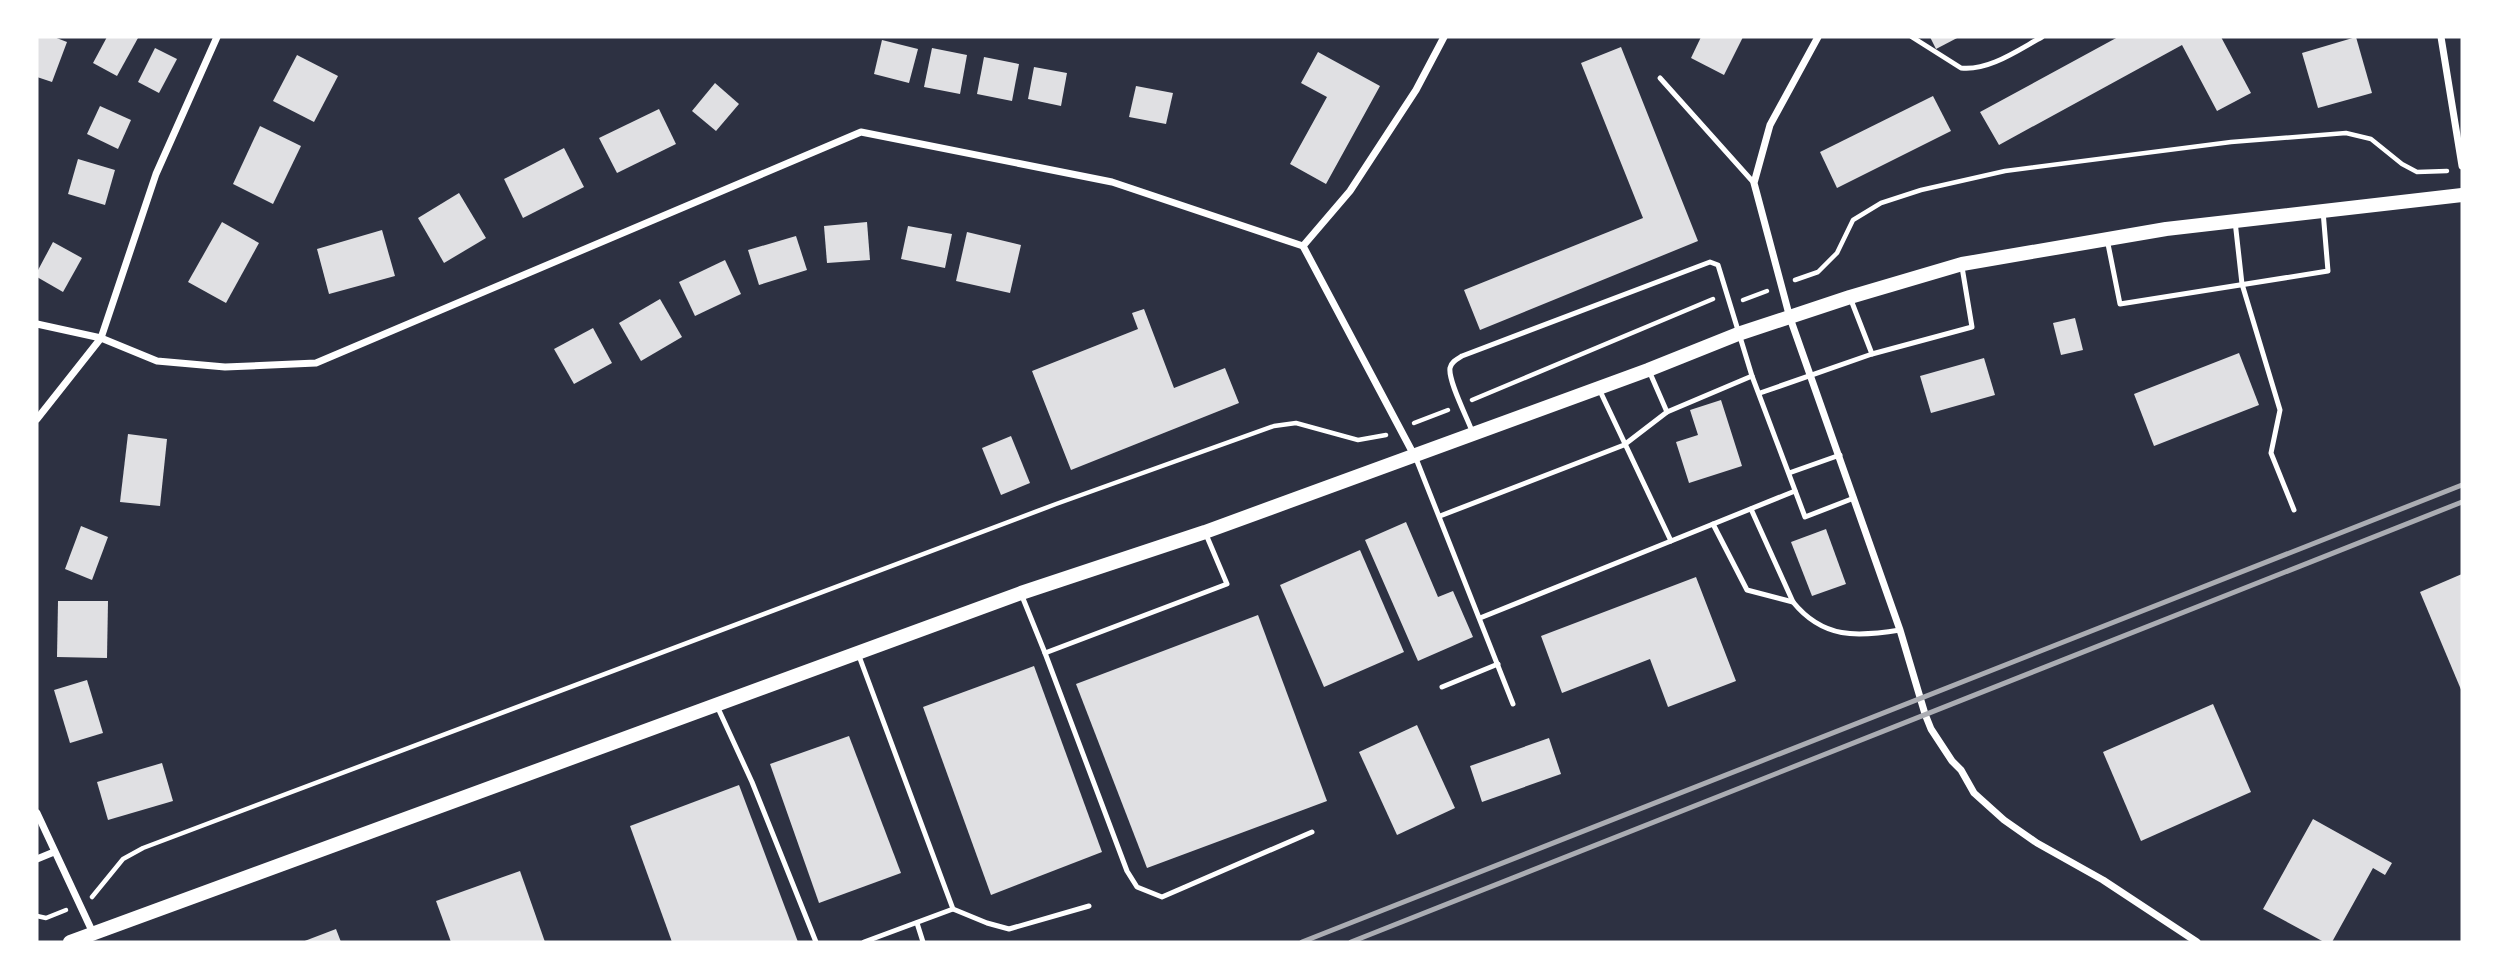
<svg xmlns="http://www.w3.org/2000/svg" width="2499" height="979" font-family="'Asap Condensed',sans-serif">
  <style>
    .building { fill: #e0e0e3 }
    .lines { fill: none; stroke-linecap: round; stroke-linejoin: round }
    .path { stroke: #fff; stroke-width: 4.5 }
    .service { stroke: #fff; stroke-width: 5 }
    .minor { stroke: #fff; stroke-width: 7 }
    .secondary { stroke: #fff; stroke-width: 14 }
    .rail { stroke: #abadb3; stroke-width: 5 }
  </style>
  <rect width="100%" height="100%" fill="#2d3142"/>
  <g class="building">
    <polygon points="37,37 54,37 67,42 52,82 37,77"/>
    <polygon points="107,37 138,38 117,76 93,63"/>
    <polygon points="1701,37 1743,37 1724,75 1691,58"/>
    <polygon points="1930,37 1959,37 1936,49"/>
    <polygon points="2118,37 2221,37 2251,93 2217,111 2182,45 1999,145 1980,112"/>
    <polygon points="2356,37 2372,93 2318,108 2302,53"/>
    <polygon points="882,40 918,49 909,83 874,74"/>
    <polygon points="1621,47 1698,241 1480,330 1464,290 1643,218 1581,63"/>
    <polygon points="155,48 177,59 159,93 138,82"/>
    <polygon points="932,48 967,55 960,94 924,87"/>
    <polygon points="1318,52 1380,86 1326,184 1290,164 1327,97 1301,83"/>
    <polygon points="297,55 338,76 314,122 273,101"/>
    <polygon points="984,57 1019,64 1012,101 977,94"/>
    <polygon points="1034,67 1067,73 1061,106 1028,99"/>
    <polygon points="715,83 739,104 716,131 692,111"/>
    <polygon points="1136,86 1173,93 1166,124 1129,117"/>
    <polygon points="1933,96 1951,131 1837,188 1820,152"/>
    <polygon points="100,106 131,120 118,149 87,134"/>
    <polygon points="659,109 676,144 617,173 599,138"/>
    <polygon points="260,126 301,146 273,204 233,184"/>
    <polygon points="564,148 584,187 523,218 504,179"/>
    <polygon points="78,159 115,170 105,205 68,194"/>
    <polygon points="459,193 486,238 444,263 418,218"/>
    <polygon points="222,222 259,243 226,303 188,282"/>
    <polygon points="867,222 870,260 827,263 824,226"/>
    <polygon points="908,226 952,234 945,268 901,259"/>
    <polygon points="382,230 395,276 329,294 317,249"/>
    <polygon points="967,232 1021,245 1010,293 956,281"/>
    <polygon points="796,236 807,270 759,285 748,250"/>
    <polygon points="53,242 82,258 63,292 37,277 37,272"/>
    <polygon points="725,260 741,294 695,316 679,282"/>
    <polygon points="660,299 682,337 641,361 619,323"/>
    <polygon points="1144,309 1174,388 1225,368 1239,403 1071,470 1032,371 1138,329 1132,313"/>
    <polygon points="2075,318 2083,350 2061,355 2053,323"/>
    <polygon points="593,328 612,363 574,384 554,349"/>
    <polygon points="2239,353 2259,405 2154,446 2134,394"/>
    <polygon points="1984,358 1995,395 1931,413 1920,376"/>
    <polygon points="1721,400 1742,466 1689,483 1676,442 1698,435 1690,410"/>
    <polygon points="128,434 167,439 160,506 120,502"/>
    <polygon points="1011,436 1030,483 1001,495 982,448"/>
    <polygon points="1406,522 1438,597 1453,591 1473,637 1418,661 1365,540"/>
    <polygon points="81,526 108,537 92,580 65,569"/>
    <polygon points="1826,529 1846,584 1812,596 1791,542"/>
    <polygon points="1360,550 1404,652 1324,687 1280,585"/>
    <polygon points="2462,574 2462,692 2420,592"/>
    <polygon points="1696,577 1736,681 1668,707 1650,659 1562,693 1541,636"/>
    <polygon points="58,601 108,601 107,658 57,657"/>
    <polygon points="1258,615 1327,801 1147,868 1076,684"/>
    <polygon points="1034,666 1102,852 991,895 923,707"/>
    <polygon points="87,680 103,733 70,743 54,690"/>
    <polygon points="2213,704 2251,792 2141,841 2103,752"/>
    <polygon points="1417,725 1455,808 1397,835 1359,752"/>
    <polygon points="849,736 901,873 819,903 770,764"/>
    <polygon points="1549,738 1561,774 1482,802 1470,766"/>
    <polygon points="162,763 173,801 108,820 97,782"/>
    <polygon points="739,785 798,942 672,942 630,826"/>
    <polygon points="2313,819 2392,863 2385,875 2373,868 2332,942 2324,942 2263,909"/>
    <polygon points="520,871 545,942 451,942 436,901"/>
    <polygon points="336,929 341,942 302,942"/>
  </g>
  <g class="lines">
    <g class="path">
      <polyline points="1795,280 1818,272 1837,253 1853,220 1881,203 1921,190 2005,171 2231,142 2346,133 2371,139 2402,164 2417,172 2447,171"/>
      <polyline points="1743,300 1767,291"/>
      <polyline points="1472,400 1713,299"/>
      <polyline points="1414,423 1448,410"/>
      <polyline points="92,897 123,859 143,848 1056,504 1274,426 1296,423 1358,440 1386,435"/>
      <polyline points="37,916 46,918 66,910"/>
    </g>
    <g class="service">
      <path d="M 1912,37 L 1961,68 C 1989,71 2018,50 2042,37"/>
      <polyline points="1660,78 1754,183"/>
      <polyline points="2235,221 2242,284 2280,410 2271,453 2294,510"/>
      <polyline points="2107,239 2120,304 2328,271 2323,211"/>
      <polyline points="1851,300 1872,354"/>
      <polyline points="1752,376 1805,517 1854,498"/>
      <polyline points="1760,393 1872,354 1972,327 1962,267"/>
      <path d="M 1472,431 C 1467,417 1448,381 1450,368 C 1451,362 1457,359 1462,356 L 1710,262 L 1718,265 L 1752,376 L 1667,412 L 1650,373"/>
      <polyline points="1415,456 1513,704"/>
      <polyline points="1789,473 1840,455"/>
      <path d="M 1751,509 L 1793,602 C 1823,639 1857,637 1900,630"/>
      <polyline points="1440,516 1624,445 1667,412"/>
      <polyline points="1713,524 1747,590 1793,602"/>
      <polyline points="1671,541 1795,491"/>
      <polyline points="1022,596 1045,653 1227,584 1205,532"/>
      <polyline points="1480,618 1671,541 1600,391"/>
      <polyline points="1045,653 1127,871 1137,887 1162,897 1312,832"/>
      <polyline points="859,656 953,909"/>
      <polyline points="1442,687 1498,664"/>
      <polyline points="717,706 752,782 816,942"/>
      <polyline points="917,923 923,942"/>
      <polyline points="864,942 953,909 987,923 1009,929 1089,906"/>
    </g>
    <g class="minor">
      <polyline points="1818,37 1770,125 1754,183 1790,318 1900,630 1925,714 1931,729 1952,761 1961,770 1974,793 2004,820 2037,843 2103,880 2197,942"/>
      <polyline points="2441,37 2462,166"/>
      <polyline points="1303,246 1350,191 1416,90 1444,37"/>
      <polyline points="37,324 101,338 157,361 225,367 316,363 861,132 1112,182 1303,246 1414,455"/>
      <polyline points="37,419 101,338 156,174 217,37"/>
      <polyline points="37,813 93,933"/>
      <polyline points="37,859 54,852"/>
    </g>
    <polyline class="secondary" points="70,942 1021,593 1205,532 1648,370 1738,334 1850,297 1962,264 2166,229 2462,195"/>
    <g class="rail">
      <polyline points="1302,942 2462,485"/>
      <polyline points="1351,942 2462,502"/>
    </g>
  </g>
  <rect width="2499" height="979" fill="none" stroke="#ffffff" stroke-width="77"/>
</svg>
